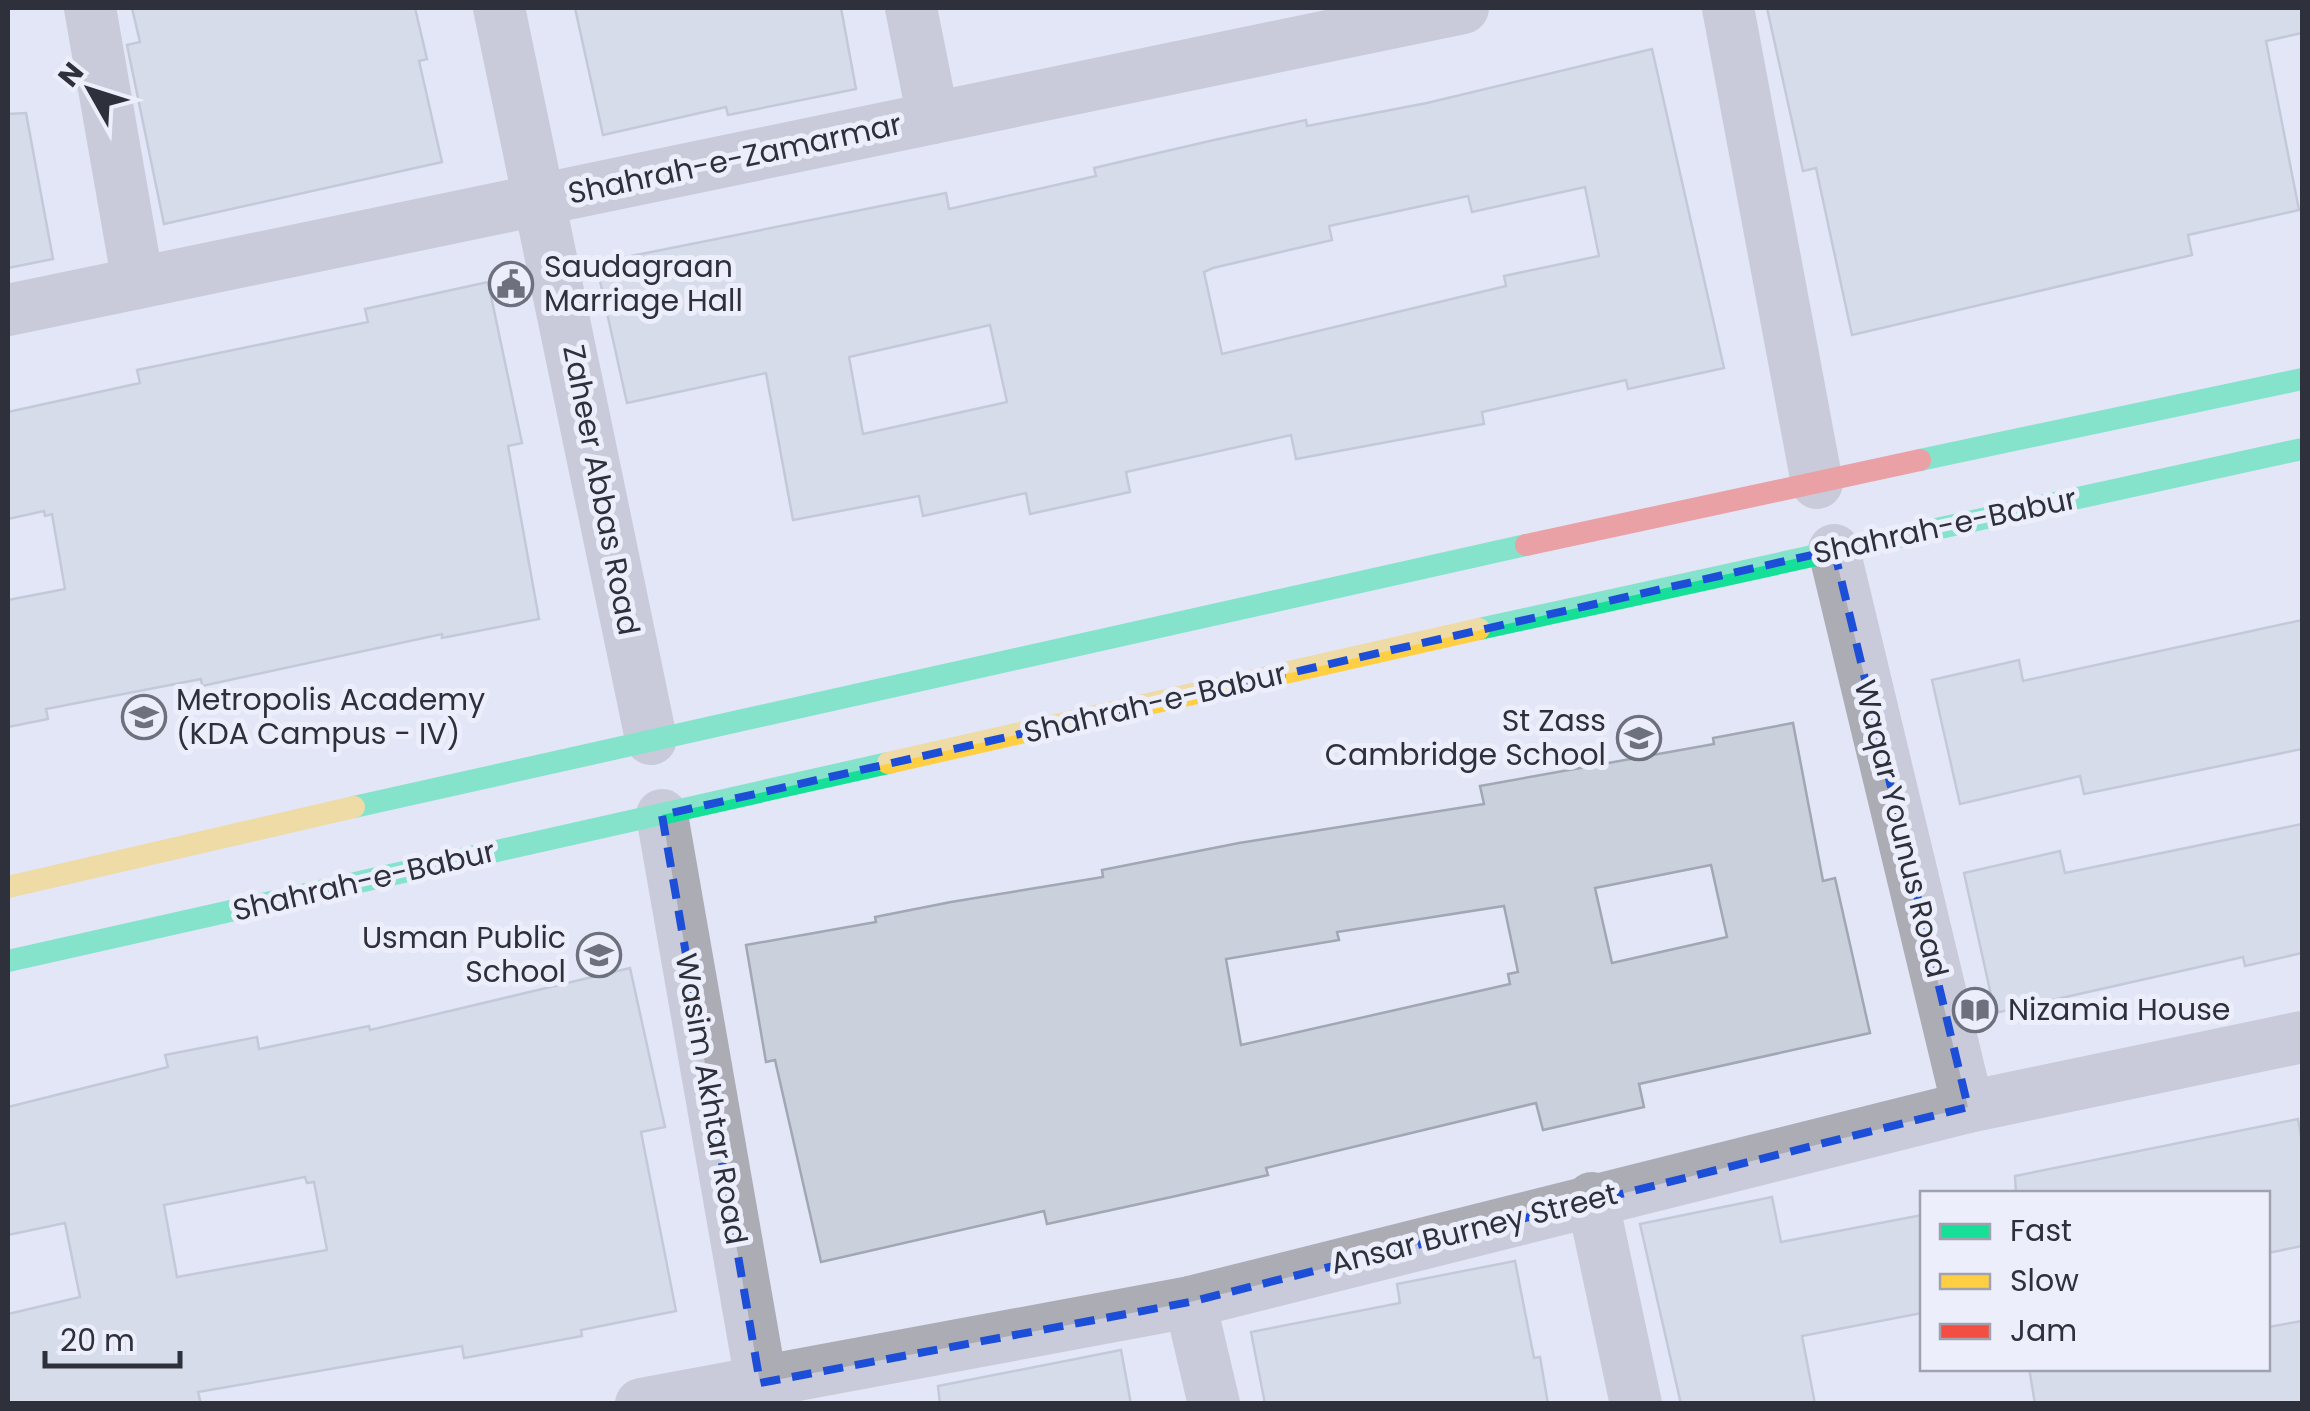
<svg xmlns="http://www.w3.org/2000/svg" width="2310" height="1411" font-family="Poppins,sans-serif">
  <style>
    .building { fill: #cad0dc; stroke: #a1a7b3; stroke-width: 2.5; fill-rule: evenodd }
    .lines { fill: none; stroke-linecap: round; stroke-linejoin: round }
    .street { stroke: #acacb5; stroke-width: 52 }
    .fast { stroke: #16e098; stroke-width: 22 }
    .slow { stroke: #ffcf43; stroke-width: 22 }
    .jam { stroke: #f24e42; stroke-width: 22 }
    .marked { fill: none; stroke: #1d4ed8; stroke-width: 8; stroke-dasharray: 20 12; stroke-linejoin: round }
    .labels { text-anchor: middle; stroke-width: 10; stroke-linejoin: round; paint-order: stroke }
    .street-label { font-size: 30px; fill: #2e313c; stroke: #eceffb }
    .poi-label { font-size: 30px; fill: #2e313c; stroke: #eceffb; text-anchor: start }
  </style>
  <rect width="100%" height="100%" fill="#e2e6f7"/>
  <g class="building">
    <polygon points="132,8 415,8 427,59 419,61 442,162 164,224 127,45 140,42"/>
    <polygon points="575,8 841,8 856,89 728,115 726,107 603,135"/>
    <polygon points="1767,8 2302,8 2302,33 2266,41 2299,210 2188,235 2192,255 1852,335 1816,168 1803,171"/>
    <path d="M 1652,49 L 1724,368 L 1628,389 L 1626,380 L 1482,412 L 1484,424 L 1296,459 L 1291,435 L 1126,472 L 1130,492 L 1030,514 L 1026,493 L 923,516 L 919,496 L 793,520 L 766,373 L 627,403 L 596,263 L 946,193 L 949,209 L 1096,176 L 1094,168 L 1214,140 L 1306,120 L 1307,126 L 1427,103 ZM 1585,187 L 1599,256 L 1504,276 L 1506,286 L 1222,354 L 1204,272 L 1213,268 L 1332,240 L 1329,226 L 1468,196 L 1472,212 ZM 990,325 L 1007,402 L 863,434 L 849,357 Z"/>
    <polygon points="26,113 53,259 8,268 8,114"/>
    <polygon points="488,282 522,443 508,446 539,619 442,638 442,634 202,686 201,679 46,709 48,719 8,727 8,600 65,589 52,514 45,516 44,511 8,519 8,412 140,383 137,370 368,322 365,309"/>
    <polygon points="2302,620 2302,749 2084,794 2080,776 1960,804 1932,680 2019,660 2023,681"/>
    <path d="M 1793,723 L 1823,881 L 1835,878 L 1870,1033 L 1639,1084 L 1644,1107 L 1543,1130 L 1536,1103 L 1266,1168 L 1268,1175 L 1176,1196 L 1047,1224 L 1044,1211 L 821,1262 L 775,1060 L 766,1062 L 746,945 L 876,922 L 875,917 L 951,902 L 1103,877 L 1102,870 L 1239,843 L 1484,804 L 1480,786 L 1714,744 L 1713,738 ZM 1711,865 L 1727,937 L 1612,963 L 1595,888 ZM 1504,906 L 1518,972 L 1508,974 L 1510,984 L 1241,1045 L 1226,959 L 1339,940 L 1337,932 Z"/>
    <polygon points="2302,824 2302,953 2245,966 2243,957 1995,1013 1964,873 2060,851 2065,873"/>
    <path d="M 630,968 L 665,1127 L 641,1132 L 676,1311 L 581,1330 L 582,1336 L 464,1358 L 462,1346 L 198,1392 L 201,1404 L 8,1404 L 8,1314 L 80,1297 L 65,1223 L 8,1235 L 8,1107 L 168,1067 L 165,1055 L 257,1037 L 259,1049 L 369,1026 L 370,1030 ZM 305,1177 L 307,1183 L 314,1182 L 327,1250 L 177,1277 L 164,1205 Z"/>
    <polygon points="2298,1119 2302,1143 2302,1246 2268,1253 2268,1194 2016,1194 2015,1176"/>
    <polygon points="1772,1197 1781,1242 1922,1215 1922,1313 1802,1336 1815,1404 1681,1404 1640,1224"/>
    <polygon points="1515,1261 1534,1358 1540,1357 1548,1404 1265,1404 1251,1332 1400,1303 1397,1284"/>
    <polygon points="2302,1321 2302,1404 2035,1404 2029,1368 2268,1368 2268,1327"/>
    <polygon points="1121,1350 1131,1404 940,1404 938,1386"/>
  </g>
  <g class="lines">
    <g class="street">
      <polyline points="90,8 138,283"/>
      <polyline points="499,8 651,739"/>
      <polyline points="911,8 933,118"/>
      <polyline points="1728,8 1817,483"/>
      <polyline points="8,310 1463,8"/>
      <polyline points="1834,550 1968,1107"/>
      <polyline points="662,815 765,1404"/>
      <polyline points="1592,1198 1636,1404"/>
      <polyline points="1190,1302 1214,1404"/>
      <polyline points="641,1404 1190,1302 1968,1107 2302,1037"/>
    </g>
    <g class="fast">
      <polyline points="1920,460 2302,379"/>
      <polyline points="1479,629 2302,449"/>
      <polyline points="354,807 1526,545"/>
      <polyline points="8,961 888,763"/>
    </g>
    <g class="slow">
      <polyline points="888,763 1479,629"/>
      <polyline points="8,887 354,807"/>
    </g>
    <polyline class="jam" points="1526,545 1920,460"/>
  </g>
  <path d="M0 0H2310V1411H0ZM 1834,550 L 1968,1107 L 1190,1302 L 760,1383 L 662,815 Z" fill="#e2e6f7" fill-opacity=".55" fill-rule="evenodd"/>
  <path class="marked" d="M 1834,550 L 1968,1107 L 1190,1302 L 760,1383 L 662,815 Z"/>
  <defs>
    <symbol id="civic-ring" viewBox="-11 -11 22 22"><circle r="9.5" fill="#eceffb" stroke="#6d707d" stroke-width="1.5"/><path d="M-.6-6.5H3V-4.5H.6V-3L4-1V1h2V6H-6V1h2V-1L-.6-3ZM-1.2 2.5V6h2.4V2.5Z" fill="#6d707d"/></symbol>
    <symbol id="school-ring" viewBox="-11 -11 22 22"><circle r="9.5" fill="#eceffb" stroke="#6d707d" stroke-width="1.5"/><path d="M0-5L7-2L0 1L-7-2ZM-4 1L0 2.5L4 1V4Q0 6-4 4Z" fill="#6d707d"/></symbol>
    <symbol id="library-ring" viewBox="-11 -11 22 22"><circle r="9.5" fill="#eceffb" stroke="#6d707d" stroke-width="1.5"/><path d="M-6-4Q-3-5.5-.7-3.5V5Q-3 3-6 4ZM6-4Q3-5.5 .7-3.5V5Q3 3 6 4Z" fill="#6d707d"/></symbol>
  </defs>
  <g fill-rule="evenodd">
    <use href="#civic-ring" x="486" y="259" width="50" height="50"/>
    <use href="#school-ring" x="119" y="692" width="50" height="50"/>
    <use href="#school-ring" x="1614" y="713" width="50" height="50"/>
    <use href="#school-ring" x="574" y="930" width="50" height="50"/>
    <use href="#library-ring" x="1950" y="985" width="50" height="50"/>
  </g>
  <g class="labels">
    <g class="street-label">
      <text transform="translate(735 159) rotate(-12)" y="10">Shahrah-e-Zamarmar</text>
      <text transform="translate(601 490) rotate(79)" y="10">Zaheer Abbas Road</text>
      <text transform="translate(1945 526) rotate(-12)" y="10">Shahrah-e-Babur</text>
      <text transform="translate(1155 703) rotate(-13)" y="10">Shahrah-e-Babur</text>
      <text transform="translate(1901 829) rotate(76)" y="10">Waqar Younus Road</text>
      <text transform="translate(364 881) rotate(-13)" y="10">Shahrah-e-Babur</text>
      <text transform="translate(711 1099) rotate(80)" y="10">Wasim Akhtar Road</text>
      <text transform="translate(1474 1229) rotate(-14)" y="10">Ansar Burney Street</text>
    </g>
    <g class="poi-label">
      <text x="544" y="277">Saudagraan<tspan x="544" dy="34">Marriage Hall</tspan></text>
      <text x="176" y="710">Metropolis Academy<tspan x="176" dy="34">(KDA Campus - IV)</tspan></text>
      <text x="1606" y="731" text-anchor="end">St Zass<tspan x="1606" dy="34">Cambridge School</tspan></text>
      <text x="566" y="948" text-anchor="end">Usman Public<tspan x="566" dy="34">School</tspan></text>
      <text x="2008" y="1020">Nizamia House</text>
    </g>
  </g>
  <rect width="2310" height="1411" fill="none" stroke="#2e313c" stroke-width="20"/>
  <rect x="1920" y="1191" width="350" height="180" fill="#eceffb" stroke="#a0a3af" stroke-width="2.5"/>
  <rect x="1940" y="1224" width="50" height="15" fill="#16e098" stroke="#a0a3af" stroke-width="2.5"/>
  <text x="2010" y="1241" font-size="30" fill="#2e313c">Fast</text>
  <rect x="1940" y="1274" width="50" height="15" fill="#ffcf43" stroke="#a0a3af" stroke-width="2.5"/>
  <text x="2010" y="1291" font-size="30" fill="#2e313c">Slow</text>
  <rect x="1940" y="1324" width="50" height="15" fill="#f24e42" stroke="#a0a3af" stroke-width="2.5"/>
  <text x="2010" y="1341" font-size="30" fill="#2e313c">Jam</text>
  <g transform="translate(90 90) rotate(309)" stroke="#eceffb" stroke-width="8" paint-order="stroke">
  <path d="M0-8L18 38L0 25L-18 38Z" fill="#2e313c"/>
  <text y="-15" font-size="28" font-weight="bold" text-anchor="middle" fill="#2e313c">N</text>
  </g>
  <path d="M45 1351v15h135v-15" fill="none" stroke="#2e313c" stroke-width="5"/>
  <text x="60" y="1351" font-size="30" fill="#2e313c" stroke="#eceffb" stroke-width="8" paint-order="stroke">20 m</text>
</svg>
